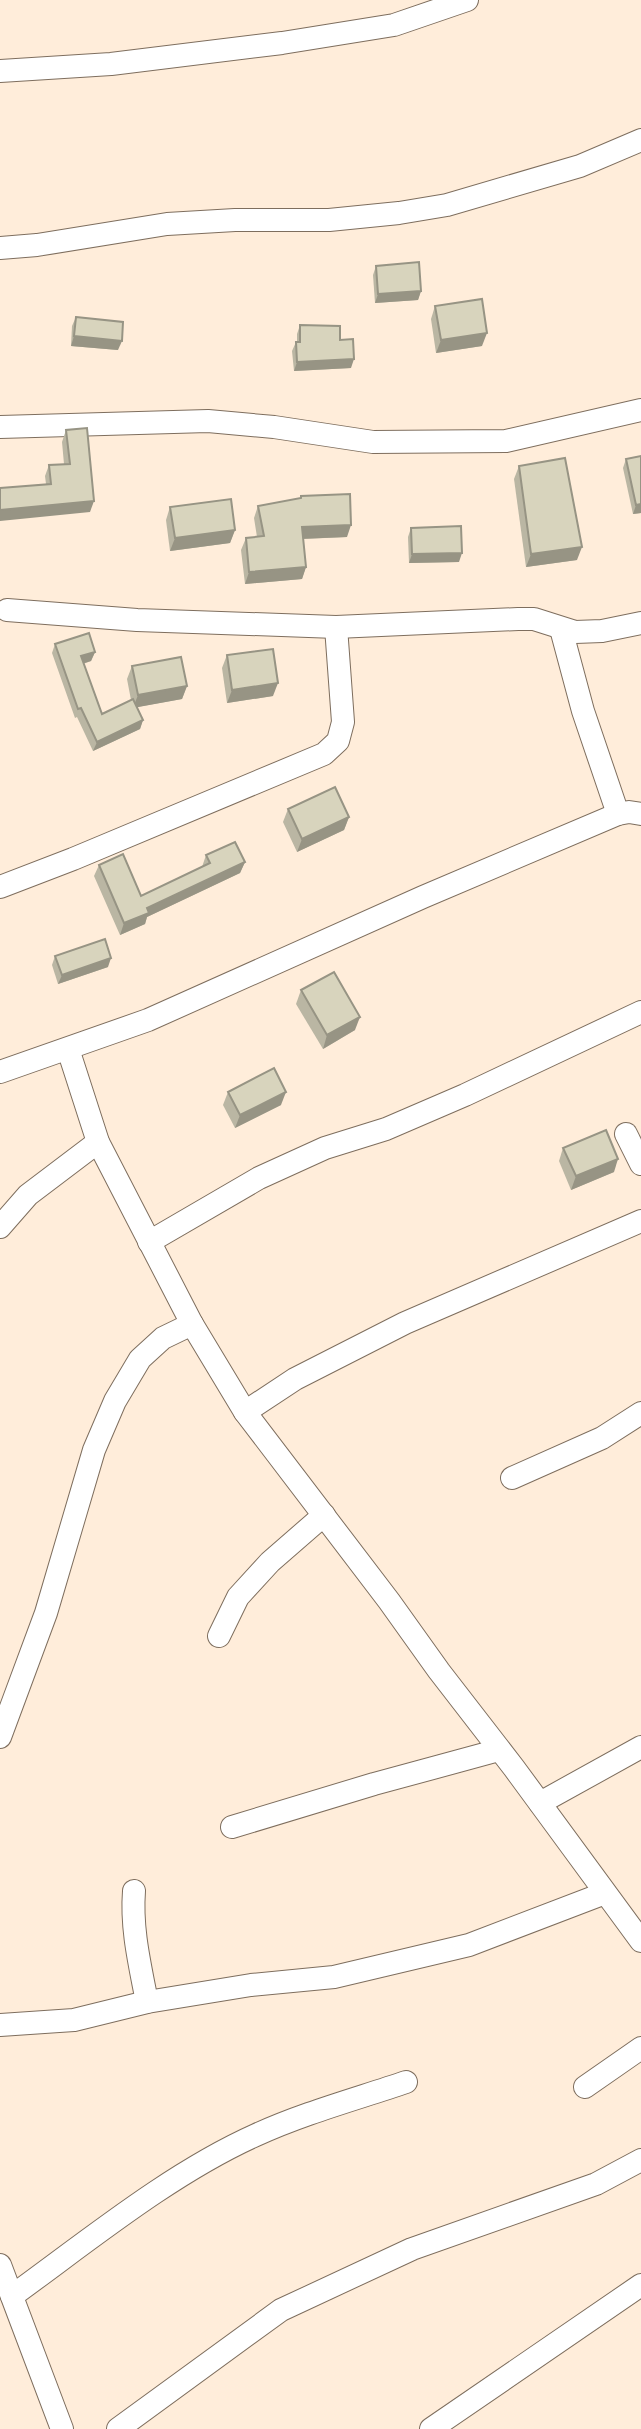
<svg xmlns="http://www.w3.org/2000/svg" width="641" height="2429" font-family="'Public Sans',sans-serif">
  <style>
    .lines { fill: none; stroke-linecap: round; stroke-linejoin: round }
    .minor-casing { stroke: #7e6e5e; stroke-width: 24 }
    .minor { stroke: #fff; stroke-width: 22 }
    .wall { fill: #bab6a3 }
    .shaded-wall { fill: #979484 }
    .building { fill: #d8d4bd; stroke: #979484; stroke-width: 2 }
  </style>
  <rect width="100%" height="100%" fill="#ffedda"/>
  <g class="lines">
    <defs>
      <g id="minor">
        <polyline points="0,71 111,64 282,43 394,25 467,0"/>
        <polyline points="0,248 37,245 167,224 235,220 329,220 399,213 447,205 580,166 641,140"/>
        <polyline points="0,427 208,421 274,427 373,442 506,441 641,410"/>
        <polyline points="7,610 137,620 336,627 518,619 534,619 575,632 602,631 641,623"/>
        <polyline points="561,629 583,711 618,814"/>
        <polyline points="0,887 73,859 324,754 338,741 343,722 336,627"/>
        <polyline points="68,1049 98,1142 192,1324 245,1412 389,1601 439,1671 514,1768 641,1941"/>
        <polyline points="0,1072 148,1020 423,897 618,814 629,812 641,814"/>
        <polyline points="626,1134 641,1164"/>
        <polyline points="0,1227 28,1195 98,1142"/>
        <polyline points="149,1242 259,1178 325,1148 386,1129 465,1095 641,1012"/>
        <polyline points="245,1412 295,1379 405,1323 641,1221"/>
        <polyline points="512,1478 602,1438 641,1413"/>
        <polyline points="219,1636 238,1597 270,1562 324,1515"/>
        <polyline points="0,1737 46,1613 94,1450 115,1401 140,1359 163,1338 192,1324"/>
        <polyline points="540,1803 641,1747"/>
        <polyline points="232,1827 374,1784 499,1750"/>
        <path d="M 134,1891 C 131,1929 140,1965 147,2002"/>
        <polyline points="0,2025 74,2020 147,2002 251,1985 334,1977 469,1945 605,1893"/>
        <polyline points="585,2087 641,2048"/>
        <polyline points="0,2265 62,2429"/>
        <path d="M 12,2296 C 88,2241 171,2173 256,2135 C 304,2113 356,2099 406,2082"/>
        <polyline points="118,2429 281,2310 412,2249 596,2184 641,2160"/>
        <polyline points="431,2429 641,2285"/>
      </g>
    </defs>
    <use href="#minor" class="minor-casing"/>
    <use href="#minor" class="minor"/>
  </g>
  <g class="wall">
    <polygon points="376,266 421,291 418,300 375,303 373,275"/>
    <polygon points="435,306 482,346 436,353 431,319"/>
    <polygon points="76,317 118,350 71,346 72,326"/>
    <polygon points="300,325 340,340 351,368 294,371 292,351 296,342 297,342 297,334"/>
    <polygon points="66,430 90,512 46,484 45,476 49,465 64,464 62,442"/>
    <polygon points="641,456 641,513 633,514 623,468 626,459"/>
    <polygon points="519,466 577,560 526,567 514,479"/>
    <polygon points="301,496 347,537 303,539 306,567 302,579 245,584 241,550 246,538 257,537 254,518 258,506 300,499"/>
    <polygon points="170,507 235,530 230,543 170,551 166,520"/>
    <polygon points="411,528 459,562 409,563 408,537"/>
    <polygon points="55,644 95,652 91,661 83,664 102,714 131,700 127,679 132,666 187,686 182,699 137,707 143,720 140,729 93,751 77,717 75,718 52,653"/>
    <polygon points="227,655 273,696 227,703 222,668"/>
    <polygon points="288,809 349,817 344,830 297,852 283,822"/>
    <polygon points="206,855 245,862 240,873 147,917 145,924 120,935 94,876 99,865 141,896 202,867"/>
    <polygon points="55,956 108,967 58,984 52,965"/>
    <polygon points="301,990 355,1030 323,1049 296,1004"/>
    <polygon points="228,1092 281,1105 235,1128 223,1105"/>
    <polygon points="563,1148 614,1172 571,1190 559,1161"/>
  </g>
  <g class="shaded-wall">
    <polygon points="421,291 418,300 375,303 378,294"/>
    <polygon points="487,333 482,346 436,353 441,340"/>
    <polygon points="74,336 122,341 118,350 71,346"/>
    <polygon points="354,359 351,368 294,371 297,362"/>
    <polygon points="94,501 90,512 0,521 0,510"/>
    <polygon points="641,504 641,513 633,514 636,505"/>
    <polygon points="351,525 347,537 298,539 302,527"/>
    <polygon points="235,530 230,543 170,551 175,538"/>
    <polygon points="582,547 577,560 526,567 531,554"/>
    <polygon points="462,553 459,562 409,563 412,554"/>
    <polygon points="306,567 302,579 245,584 249,572"/>
    <polygon points="95,652 91,661 78,665 81,656"/>
    <polygon points="278,683 273,696 227,703 232,690"/>
    <polygon points="187,686 182,699 133,708 138,695"/>
    <polygon points="143,720 140,729 93,751 97,742"/>
    <polygon points="349,817 344,830 297,852 302,839"/>
    <polygon points="245,862 240,873 147,917 145,924 120,935 124,923 147,908"/>
    <polygon points="111,958 108,967 58,984 62,975"/>
    <polygon points="360,1017 355,1030 323,1049 327,1035"/>
    <polygon points="286,1092 281,1105 235,1128 240,1115"/>
    <polygon points="618,1159 614,1172 571,1190 576,1176"/>
  </g>
  <g class="building">
    <polygon points="419,262 421,291 378,294 376,266"/>
    <polygon points="482,299 487,333 441,340 435,306"/>
    <polygon points="76,317 123,322 122,341 74,336"/>
    <polygon points="300,325 340,326 340,340 353,339 354,359 297,362 296,342 300,342"/>
    <polygon points="87,428 94,501 0,510 0,488 51,484 49,465 70,464 66,430"/>
    <polygon points="641,456 641,504 636,505 626,459"/>
    <polygon points="565,458 582,547 531,554 519,466"/>
    <polygon points="350,494 351,525 302,527 306,567 249,572 246,538 264,536 258,506 301,498 301,496"/>
    <polygon points="231,499 235,530 175,538 170,507"/>
    <polygon points="461,526 462,553 412,554 411,528"/>
    <polygon points="89,633 95,652 81,656 102,714 133,699 143,720 97,742 81,708 78,709 55,644"/>
    <polygon points="273,649 278,683 232,690 227,655"/>
    <polygon points="181,657 187,686 138,695 132,666"/>
    <polygon points="335,787 349,817 302,839 288,809"/>
    <polygon points="235,842 245,862 147,908 149,913 124,923 99,865 123,854 141,896 210,863 206,855"/>
    <polygon points="105,939 111,958 62,975 55,956"/>
    <polygon points="334,972 360,1017 327,1035 301,990"/>
    <polygon points="274,1068 286,1092 240,1115 228,1092"/>
    <polygon points="606,1130 618,1159 576,1176 563,1148"/>
  </g>
</svg>
